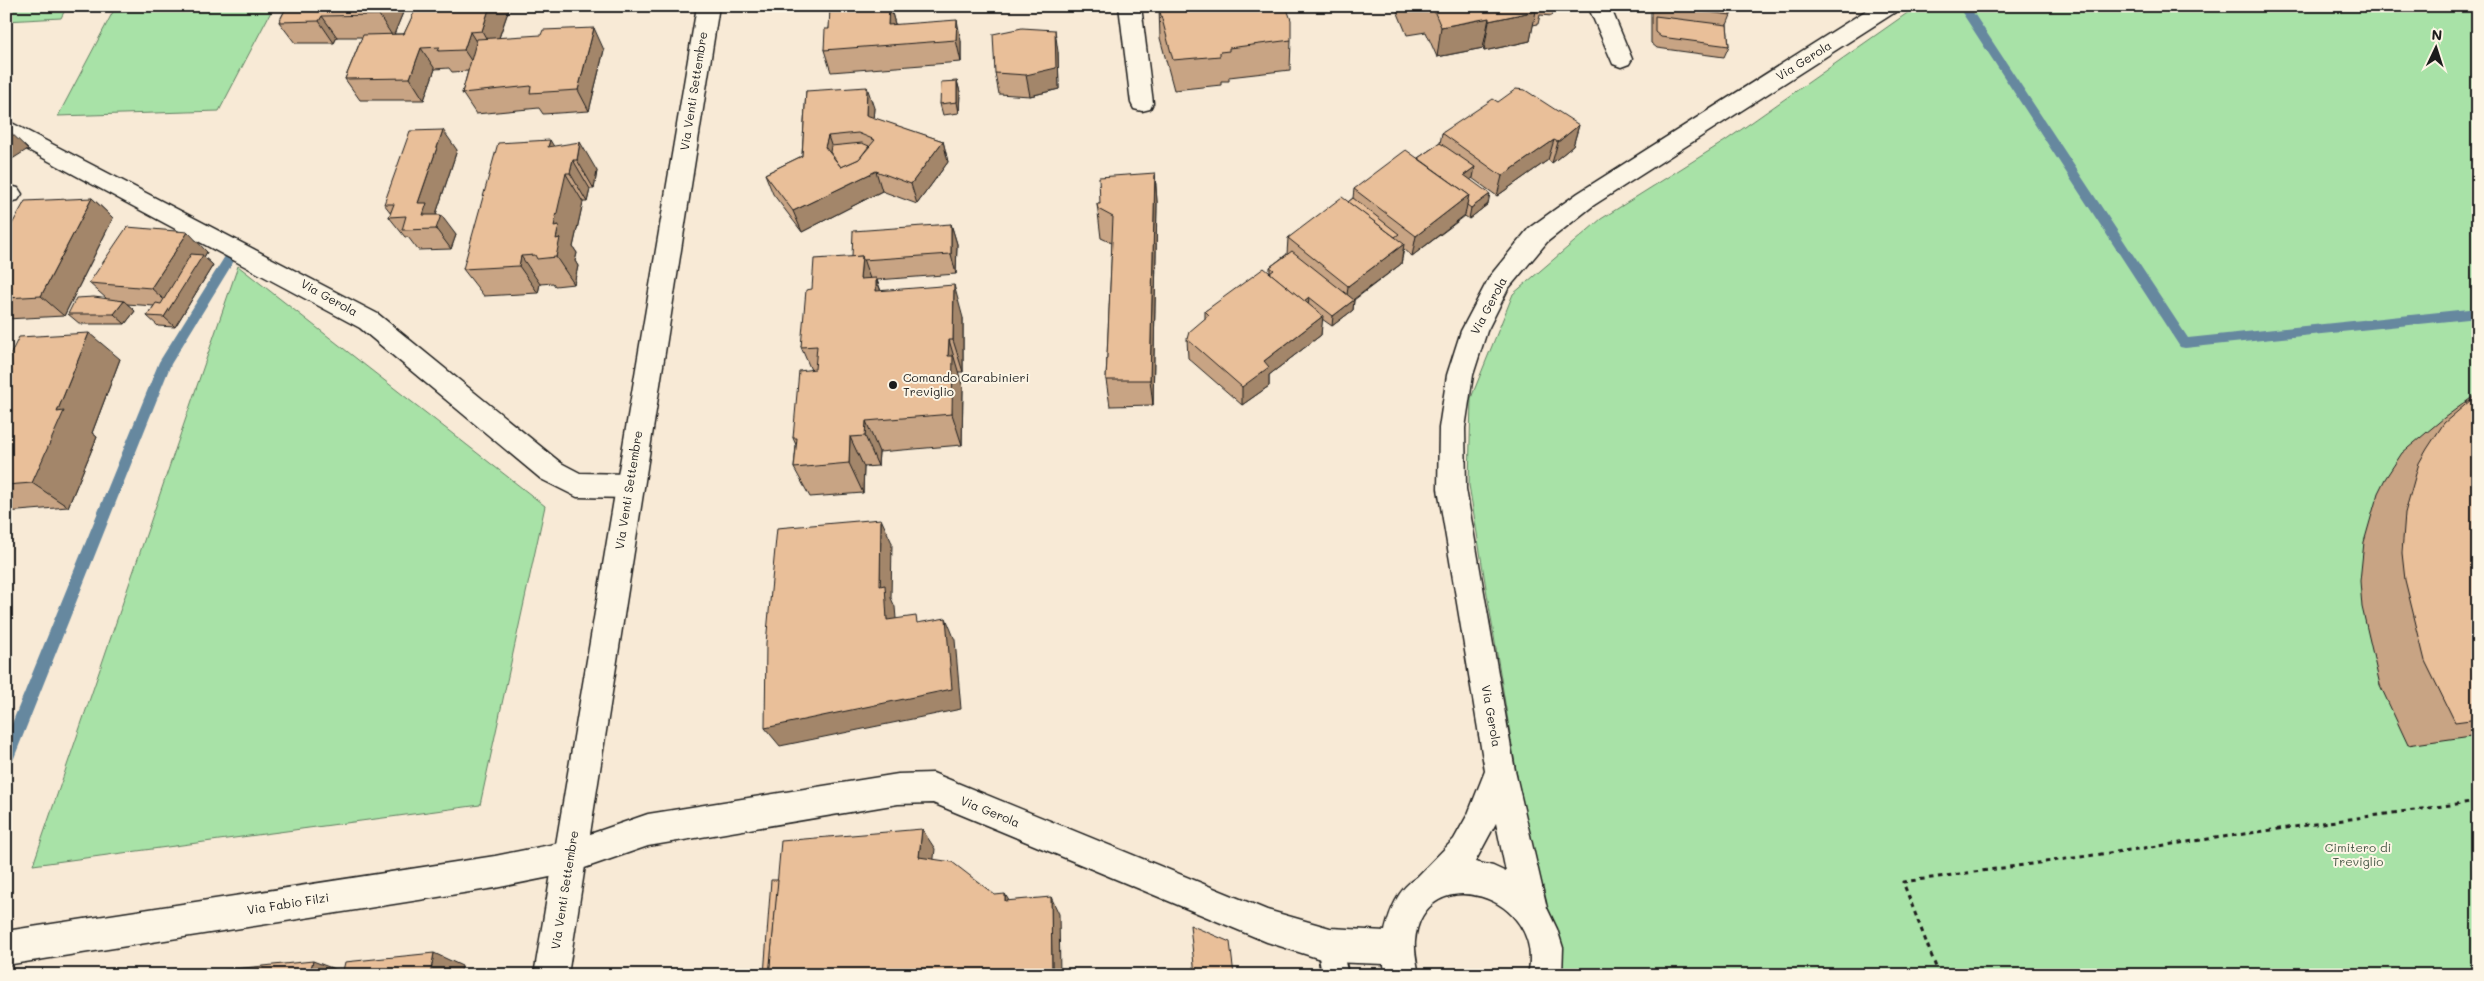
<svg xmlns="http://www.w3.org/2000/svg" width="2484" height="981" font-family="Mali,sans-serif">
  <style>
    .green { fill: #a8e2a7; stroke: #627f62 }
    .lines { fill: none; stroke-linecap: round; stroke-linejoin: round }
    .stream { fill: #66889f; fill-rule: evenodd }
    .service-casing { stroke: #1c1c1c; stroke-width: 4 }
    .minor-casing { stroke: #1c1c1c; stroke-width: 3 }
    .tertiary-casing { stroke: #1c1c1c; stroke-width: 3 }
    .path { stroke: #1c1c1c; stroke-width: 3; stroke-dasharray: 4.5 4.5; stroke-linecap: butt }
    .service { fill: #fcf5e5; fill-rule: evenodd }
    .minor { fill: #fcf5e5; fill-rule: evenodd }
    .tertiary { fill: #fcf5e5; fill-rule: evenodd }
    .wall { fill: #c8a484; stroke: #1c1c1c; fill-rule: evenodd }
    .shaded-wall { fill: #a3866b; stroke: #1c1c1c }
    .building { fill: #e9bf99; stroke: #1c1c1c; fill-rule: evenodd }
    .poi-dot { fill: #1c1c1c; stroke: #fcf5e5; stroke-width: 2 }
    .labels { text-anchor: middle; stroke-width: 4; stroke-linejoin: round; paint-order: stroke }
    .street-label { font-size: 12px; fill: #1c1c1c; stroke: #fcf5e5 }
    .poi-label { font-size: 12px; fill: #1c1c1c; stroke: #fcf5e5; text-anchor: start }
    .park-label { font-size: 12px; fill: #465746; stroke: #fcf5e5 }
  </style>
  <rect width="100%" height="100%" fill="#f8ead6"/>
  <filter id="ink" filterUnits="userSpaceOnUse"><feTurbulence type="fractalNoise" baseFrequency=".02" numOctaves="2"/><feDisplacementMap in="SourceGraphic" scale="10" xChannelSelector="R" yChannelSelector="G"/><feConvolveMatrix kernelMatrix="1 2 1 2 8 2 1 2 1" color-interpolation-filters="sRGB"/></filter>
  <g filter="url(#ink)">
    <g class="green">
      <polygon points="6,6 67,6 61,18 6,21"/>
      <polygon points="116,6 274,6 219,111 58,116"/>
      <polygon points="1924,6 2478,6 2478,975 1550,975 1469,485 1471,398 1513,294 1601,219 1725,141 1913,9"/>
      <polygon points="238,266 545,506 480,805 33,865"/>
    </g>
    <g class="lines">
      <g class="stream">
        <polygon points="1961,6 1969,6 2188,338 2478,308 2478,318 2185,348 2180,347 1961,11"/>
        <polygon points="231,251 237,256 171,364 14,758 11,763 6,765 6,738 159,362 227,253"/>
      </g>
      <defs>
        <polygon id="service" points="1330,932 1339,936 1348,975 1322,975 1317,945 1321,936"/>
        <g id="minor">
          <polygon points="1119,6 1141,6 1153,103 1150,109 1142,111 1134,109 1131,103"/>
          <polygon points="1588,6 1610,6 1632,59 1629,64 1621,67 1613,64"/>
          <path d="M 1873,6 L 1900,6 L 1897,11 L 1594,205 L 1547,242 L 1508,289 L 1487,331 L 1473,375 L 1465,428 L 1466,489 L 1515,771 L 1547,908 L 1557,929 L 1563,948 L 1562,975 L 1528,975 C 1547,895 1423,858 1415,941 C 1414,951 1417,964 1419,975 L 1385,975 L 1384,964 L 1330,962 L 1267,942 L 933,803 L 898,804 L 648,846 L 570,873 L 495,888 L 6,965 L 6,931 L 495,856 L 570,841 L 648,814 L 898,774 L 933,773 L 1267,910 L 1330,928 L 1385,931 C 1390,910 1398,889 1417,877 L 1454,839 L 1468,814 L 1485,771 L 1438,489 L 1439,428 L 1447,375 L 1461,331 L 1490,276 L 1529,228 L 1578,193 ZM 1496,823 L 1506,872 L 1493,866 L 1475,862 Z"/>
          <polygon points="6,120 378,314 561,463 580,473 630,474 640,478 644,486 640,494 630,498 577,497 541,479 360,328 6,138"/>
          <polygon points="6,185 18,188 22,194 18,200 6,203"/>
        </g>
        <polygon id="tertiary" points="697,6 719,6 568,975 534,975"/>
      </defs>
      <use href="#service" class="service-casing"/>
      <use href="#minor" class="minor-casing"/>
      <use href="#tertiary" class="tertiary-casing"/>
      <polyline class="path" points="1939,975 1903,882 2478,801"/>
      <use href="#service" class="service"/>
      <use href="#minor" class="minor"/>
      <use href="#tertiary" class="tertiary"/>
    </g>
    <g class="wall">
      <path d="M 287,6 L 510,6 L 499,38 L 604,50 L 589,111 L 543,114 L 539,108 L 476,114 L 462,93 L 468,71 L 452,72 L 449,68 L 435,69 L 424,100 L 360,100 L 345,79 L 362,37 L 337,37 L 334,43 L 295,43 L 279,22 ZM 404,10 L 415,11 L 404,34 L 394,34 Z"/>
      <polygon points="834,6 890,6 895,24 961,41 961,62 831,72 824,50"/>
      <polygon points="1395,6 1554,6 1552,16 1540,15 1538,24 1533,25 1530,41 1484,51 1483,48 1437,57 1426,32 1407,35"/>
      <polygon points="1651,6 1731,6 1731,15 1727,25 1729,46 1724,57 1657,48 1651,43"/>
      <polygon points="1159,8 1291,40 1290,70 1229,77 1229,81 1221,81 1221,85 1174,90 1160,38"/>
      <polygon points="1058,52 1059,89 1030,96 999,94 995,73"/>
      <polygon points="957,81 960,92 959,113 943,115 940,104"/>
      <polygon points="806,91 874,108 873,118 943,141 948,162 917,204 882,191 802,232 773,194 765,174 802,156"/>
      <polygon points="1498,102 1579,125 1573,146 1552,163 1548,160 1497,196 1472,178 1470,179 1488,204 1469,219 1465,216 1412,256 1404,249 1401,264 1354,300 1353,310 1332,326 1322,319 1321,335 1269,375 1269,386 1242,405 1188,358 1187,339 1205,319 1205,311 1270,272 1270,267 1287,254 1288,238 1348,202 1353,198 1354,189 1418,158 1440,143 1442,133"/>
      <polygon points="553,146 597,171 594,189 590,189 587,202 583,202 573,247 577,253 575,261 578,266 574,284 555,286 553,283 540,284 538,293 484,296 463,269"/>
      <polygon points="457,150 436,214 456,235 451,249 418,250 408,237 405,237 389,217 391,213 384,204"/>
      <polygon points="1155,173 1157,202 1153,405 1110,406 1106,380 1112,243 1101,238 1097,204 1100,204"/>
      <polygon points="92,198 113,218 64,316 6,319 6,235"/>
      <polygon points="951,224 957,244 956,274 877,280 881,291 963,318 963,372 958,372 958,373 963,388 962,445 879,452 878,466 864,467 863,493 810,497 794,468 796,445 793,438 811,370 801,347 812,289 852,257"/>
      <polygon points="207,252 204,257 213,265 175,327 158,326 147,316 154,306 127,304 135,311 125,324 80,324 68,314 107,299 89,283"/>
      <polygon points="120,359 92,433 97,437 68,507 6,512 6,363"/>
      <polygon points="2478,393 2478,735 2408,745 2380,685 2362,607 2360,581 2364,542 2378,493 2385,479 2402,453 2444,418"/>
    </g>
    <g class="shaded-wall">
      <polygon points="383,6 402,6 404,10 393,37 379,15"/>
      <polygon points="490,6 510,6 494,52 482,31"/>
      <polygon points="889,6 890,6 895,24 894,46 888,25"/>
      <polygon points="1536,11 1530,41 1484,51 1489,21"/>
      <polygon points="322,16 337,37 334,43 319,21"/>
      <polygon points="1489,18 1483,48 1437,57 1441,27"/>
      <polygon points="957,20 961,41 961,62 956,40"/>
      <polygon points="594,28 604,50 589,111 578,90"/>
      <polygon points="1055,30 1058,52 1059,89 1030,96 1026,75"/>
      <polygon points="470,32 483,53 478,71 464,50"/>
      <polygon points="421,48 435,69 424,100 410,78"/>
      <polygon points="957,81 960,92 959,113 957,102"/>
      <polygon points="867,87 874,108 872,136 866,115"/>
      <polygon points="1579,125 1573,146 1552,163 1558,142"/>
      <polygon points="6,128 28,149 6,163"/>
      <polygon points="443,130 457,150 436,214 439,219 441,215 456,235 451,249 436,229 423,215 418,203"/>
      <polygon points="828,136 835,157 834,163 825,147"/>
      <polygon points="550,140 567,168 566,174 583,202 573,247 577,253 575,261 578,266 574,284 556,257 556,239 554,226 548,147"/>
      <polygon points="1554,140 1548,160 1497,196 1502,176"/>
      <polygon points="943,141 948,162 917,204 911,184"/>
      <polygon points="580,142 597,171 594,189 577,160"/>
      <polygon points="573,160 590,189 587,202 570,173"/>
      <polygon points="1475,167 1473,178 1462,185 1464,175"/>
      <polygon points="876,171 882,191 802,232 793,211"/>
      <polygon points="1155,173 1157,202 1153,405 1150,380"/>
      <polygon points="1490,194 1488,204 1469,219 1471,208"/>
      <polygon points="1469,195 1465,215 1412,256 1416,236"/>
      <polygon points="92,198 113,218 64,316 41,296"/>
      <polygon points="951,224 957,244 956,274 951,254"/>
      <polygon points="188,232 207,252 204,257 213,265 175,327 164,317 171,306 151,288"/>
      <polygon points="1404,244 1401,264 1346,305 1348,286"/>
      <polygon points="521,256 540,284 538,293 519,266"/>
      <polygon points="862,256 874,290 860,279"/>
      <polygon points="876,278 888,311 876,291"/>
      <polygon points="954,285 963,318 963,372 953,340"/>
      <polygon points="1309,297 1308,307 1298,305"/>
      <polygon points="1354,300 1353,310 1332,326 1333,316"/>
      <polygon points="124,301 135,311 125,324 114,314"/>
      <polygon points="1323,316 1321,335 1269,375 1269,386 1242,405 1242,387 1264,361"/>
      <polygon points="89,333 120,359 92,433 97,437 68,507 32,483 57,412"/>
      <polygon points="949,340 963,388 962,445 952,414 948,356"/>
      <polygon points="866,421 879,452 878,466 865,436"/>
      <polygon points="850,437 864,467 863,493 849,463"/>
      <polygon points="881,519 892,543 891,598 895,607 898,641 887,620 880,586"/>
      <polygon points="946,618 955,640 961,709 780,746 765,728"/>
      <polygon points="922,829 935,849 932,875 919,857"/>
      <polygon points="1005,894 1015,911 1005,901"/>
      <polygon points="1051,897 1059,914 1060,975 1052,975"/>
      <polygon points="434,953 462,966 460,975 430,975"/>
      <polygon points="313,961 345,973 345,975 309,975"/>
    </g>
    <g class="building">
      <polygon points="287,6 383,6 379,15 322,16 319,21 279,22"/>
      <polygon points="417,6 490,6 482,31 470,32 464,50 438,51 440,47 421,48 410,78 345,79 363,35 404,34"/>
      <polygon points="889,6 888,25 957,20 956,40 824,50 825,29 829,29 830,7"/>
      <polygon points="1168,6 1286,6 1291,20 1291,40 1229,48 1229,51 1220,52 1220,56 1173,60 1159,8"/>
      <polygon points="1432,6 1535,6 1536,11 1489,21 1489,18 1441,27"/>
      <polygon points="1660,6 1731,6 1731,15"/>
      <polygon points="1655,16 1727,25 1729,46 1661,37 1655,32"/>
      <polygon points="594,28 578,90 530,93 531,86 462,93 477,39 541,35 543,30"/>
      <polygon points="1022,28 1055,30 1056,68 1026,75 995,73 993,34"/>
      <polygon points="957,81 957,102 940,104 941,82"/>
      <path d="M 867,87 L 866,115 L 943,141 L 911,184 L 876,171 L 793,211 L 765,174 L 802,156 L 806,91 ZM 858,133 L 875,140 L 859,159 L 841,167 L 825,147 L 828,136 Z"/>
      <polygon points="1516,89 1525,90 1579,125 1558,142 1554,140 1502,176 1442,133 1493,99 1498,102"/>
      <polygon points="443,130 418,203 427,203 423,215 441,215 436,229 402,230 406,216 389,217 394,204 384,204 410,131"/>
      <polygon points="550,140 548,147 580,142 577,160 573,160 570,173 566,173 554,226 559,225 556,239 560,238 556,257 537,259 535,255 521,256 519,266 463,269 498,143"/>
      <polygon points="862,143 869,146 859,159 841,167 830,152 831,146"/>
      <polygon points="1440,143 1475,167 1464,175 1490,194 1471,208 1467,205 1469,195 1418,158"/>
      <polygon points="1406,150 1469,195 1416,236 1354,189"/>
      <polygon points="1155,173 1150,380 1106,380 1113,217 1098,209 1097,204 1100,204 1099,177"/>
      <polygon points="1342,197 1404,244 1348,286 1288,238"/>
      <polygon points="92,198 41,296 6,298 6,235 25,201"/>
      <polygon points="1353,198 1399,234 1395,237 1348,202"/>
      <polygon points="951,224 951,254 863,260 862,256 852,257 853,231"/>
      <polygon points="127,227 188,232 151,288 89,283"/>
      <polygon points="1292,251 1354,300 1333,316 1309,297 1304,301 1270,273 1274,270 1270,267"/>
      <polygon points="191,254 203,255 164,317 147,316 156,303 161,304"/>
      <polygon points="862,256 860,279 876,278 876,291 954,285 953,340 949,340 948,356 953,356 952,414 866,421 865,436 850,437 849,463 794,468 797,438 793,438 799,371 815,369 817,346 801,347 806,290 812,289 814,259"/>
      <polygon points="1264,268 1323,316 1264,361 1269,367 1242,387 1187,339 1189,332 1209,315 1205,311"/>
      <polygon points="94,297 124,301 114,314 68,314 76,298"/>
      <polygon points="89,333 57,412 64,411 32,483 6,485 6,363 19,337"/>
      <polygon points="2478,394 2478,719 2455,722 2425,661 2405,580 2402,553 2405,513 2419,463 2427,449 2444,423"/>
      <polygon points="881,519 880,586 885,585 887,620 916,616 917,623 946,618 952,689 765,728 766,643 777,528"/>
      <polygon points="922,829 919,857 952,862 995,895 1005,894 1005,901 1051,897 1052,975 769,975 781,841"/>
      <polygon points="771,880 778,880 769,975 764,975"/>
      <polygon points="1190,925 1230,942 1234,975 1195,975"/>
      <polygon points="434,953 430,975 342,975 345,962"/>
      <polygon points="313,961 309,975 223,975 224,970"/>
    </g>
  </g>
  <circle class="poi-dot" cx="893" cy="385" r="5"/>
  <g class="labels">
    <g class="street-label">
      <text transform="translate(1804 61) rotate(-32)" y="4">Via Gerola</text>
      <text transform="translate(694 91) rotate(-81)" y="4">Via Venti Settembre</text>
      <text transform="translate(329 298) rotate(29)" y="4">Via Gerola</text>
      <text transform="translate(1489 306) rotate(-62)" y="4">Via Gerola</text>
      <text transform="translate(629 490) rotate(-81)" y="4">Via Venti Settembre</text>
      <text transform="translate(1491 716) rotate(80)" y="4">Via Gerola</text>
      <text transform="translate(990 812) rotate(22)" y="4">Via Gerola</text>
      <text transform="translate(565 890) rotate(-81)" y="4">Via Venti Settembre</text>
      <text transform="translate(288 904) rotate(-9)" y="4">Via Fabio Filzi</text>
    </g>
    <g class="poi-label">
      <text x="903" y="382">Comando Carabinieri<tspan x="903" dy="14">Treviglio</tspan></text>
    </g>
    <g class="park-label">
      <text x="2358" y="852">Cimitero di<tspan x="2358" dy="14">Treviglio</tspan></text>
    </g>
  </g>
  <rect width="2484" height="981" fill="none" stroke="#fcf5e5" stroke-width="25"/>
  <rect x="12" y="12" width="2459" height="956" fill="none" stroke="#1c1c1c" stroke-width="2" filter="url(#ink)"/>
  <g transform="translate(2436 48) rotate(4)" stroke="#fcf5e5" stroke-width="4" paint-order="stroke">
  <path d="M0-4L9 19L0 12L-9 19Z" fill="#1c1c1c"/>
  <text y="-8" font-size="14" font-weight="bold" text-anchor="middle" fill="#1c1c1c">N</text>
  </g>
</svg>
